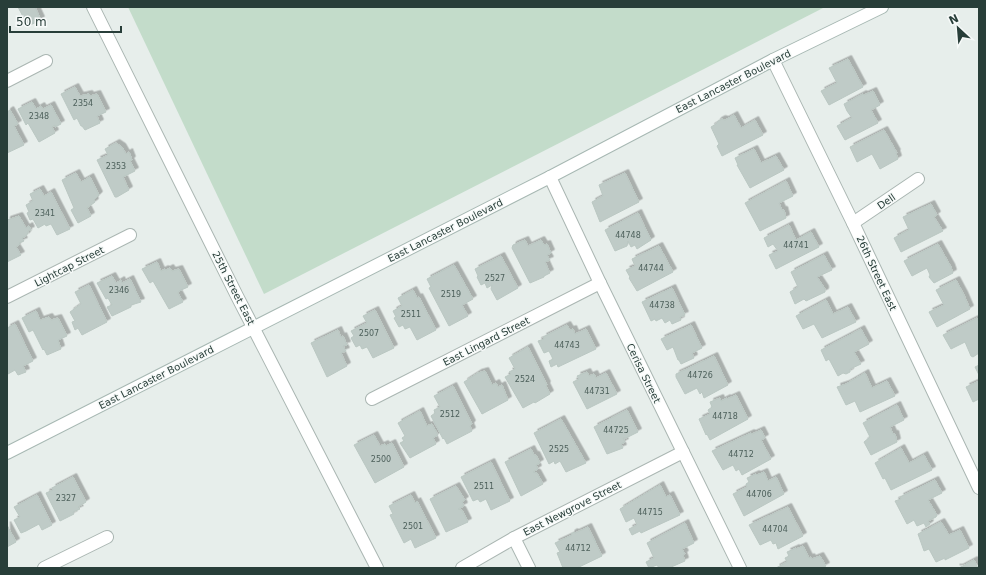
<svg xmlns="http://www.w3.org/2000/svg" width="986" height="575" font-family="'DejaVu Sans',sans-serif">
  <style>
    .green { fill: #c3dcca }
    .building { fill: #bfcbc7; stroke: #bac7c2; filter: url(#shadow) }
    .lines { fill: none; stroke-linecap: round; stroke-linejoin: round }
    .minor-casing { stroke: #aab6b2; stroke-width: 14 }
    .tertiary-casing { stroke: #aab6b2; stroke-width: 14 }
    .secondary-casing { stroke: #a7b8b3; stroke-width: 14 }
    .minor { stroke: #fff; stroke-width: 12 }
    .tertiary { stroke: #fff; stroke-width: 12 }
    .secondary { stroke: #fff; stroke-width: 12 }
    .labels { text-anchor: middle; stroke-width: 3; stroke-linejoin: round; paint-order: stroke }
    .number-label { font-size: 8px; fill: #4e615c }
    .street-label { font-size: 10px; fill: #283e39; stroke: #f7faf9 }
  </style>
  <defs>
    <filter id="shadow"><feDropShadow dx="3.5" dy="-3.5" stdDeviation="0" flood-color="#0004"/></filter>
  </defs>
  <rect width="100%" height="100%" fill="#e7eeeb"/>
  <polygon class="green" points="128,7 825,7 264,294"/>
  <g class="building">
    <polygon points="18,7 35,7 41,20 28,26"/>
    <polygon points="848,59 863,87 829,105 821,91 837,83 829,68"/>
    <polygon points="75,87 80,96 89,94 90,96 97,94 106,112 97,116 100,123 85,130 82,126 81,126 77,118 74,120 61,94"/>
    <polygon points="873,91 880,105 871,110 878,123 845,140 837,126 852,118 847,111 844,104 863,94 864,95"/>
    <polygon points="32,102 36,109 41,106 43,109 51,105 61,124 55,127 55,125 52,127 55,133 39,142 28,123 26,125 18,109"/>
    <polygon points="10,110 18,124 14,126 24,145 7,153 7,112"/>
    <polygon points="734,115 741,128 755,120 763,135 722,156 717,146 719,144 711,127 716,124 718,121 722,119 725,120"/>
    <polygon points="884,130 897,153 896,153 898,159 880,169 872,154 857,162 850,147"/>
    <polygon points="116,143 122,147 126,154 129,152 132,160 130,161 135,171 123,177 129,190 117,197 115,197 97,160 108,155 105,149"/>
    <polygon points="754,149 761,163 776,156 784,170 750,188 737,165 738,165 735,158"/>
    <polygon points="76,173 81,182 90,177 99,195 94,200 95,202 87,208 91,216 78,223 71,210 74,208 62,180"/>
    <polygon points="625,173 639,202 600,222 592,202 603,196 599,185"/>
    <polygon points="786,181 793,196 779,203 782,210 784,210 786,218 760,231 745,203"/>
    <polygon points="40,189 44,196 51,192 70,229 57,235 51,224 46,226 45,224 38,228 33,219 30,220 27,213 29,212 26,205 33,201 30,194"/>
    <polygon points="931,204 937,215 934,217 943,231 901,252 894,238 909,230 903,217"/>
    <polygon points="638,213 651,240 637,249 635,245 631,247 628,241 627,246 615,251 605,230"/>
    <polygon points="19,216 26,228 29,226 31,230 28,231 28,233 26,236 22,238 24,241 19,243 20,244 16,247 21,255 7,262 7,220"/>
    <polygon points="789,225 796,240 811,232 819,247 776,269 769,255 778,251 773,244 768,247 764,238"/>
    <polygon points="525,240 528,246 541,240 544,245 547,244 551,253 547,255 550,260 545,262 550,273 544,276 544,277 530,283 512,248 513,245"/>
    <polygon points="938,244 951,267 953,273 934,283 929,277 930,275 927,268 912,276 904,261"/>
    <polygon points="659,246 673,272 637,291 629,278 630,277 626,270 635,266 632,259"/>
    <polygon points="824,255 832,270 817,277 825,289 825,292 806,301 804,299 795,304 790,292 798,287 791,272"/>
    <polygon points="501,256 518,288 497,300 491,289 492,285 487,288 485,283 481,285 477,277 478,276 475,269"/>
    <polygon points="157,262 161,271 165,269 166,270 170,268 172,271 179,269 188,287 179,291 178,293 183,302 169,309 153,281 150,283 142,269"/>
    <polygon points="454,265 473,299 462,305 468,316 449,326 429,288 431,287 427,279"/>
    <polygon points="112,276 116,283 121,280 122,283 130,279 141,302 131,305 131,307 112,316 107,307 112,305 108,298 106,299 97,283"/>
    <polygon points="956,280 964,295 970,309 937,327 929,312 944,305 936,290"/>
    <polygon points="89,285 107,322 82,335 78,328 75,330 72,322 75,321 70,312 81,304 75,292"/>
    <polygon points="672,288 685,315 680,317 681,320 672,324 670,320 665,323 662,318 656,321 655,319 651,321 642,302"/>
    <polygon points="413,290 417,298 419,297 436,330 417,340 410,327 405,329 403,325 399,327 394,318 396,317 393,311 402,306 398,298"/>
    <polygon points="826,300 833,314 848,307 856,322 822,338 814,324 803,329 796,316"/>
    <polygon points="375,310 394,348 373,358 367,347 362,349 360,345 356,347 351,338 354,336 351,331 367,323 363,316"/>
    <polygon points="36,311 40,320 49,317 51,320 58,318 67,336 58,340 61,349 47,355 44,349 43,350 33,330 29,332 22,318"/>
    <polygon points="977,318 979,322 979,353 973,357 971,356 965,342 951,349 943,335"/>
    <polygon points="15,324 33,361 23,366 26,372 18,375 15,370 8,374 7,372 8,343 7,328"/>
    <polygon points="567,325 570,330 573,329 575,334 586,329 596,349 558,367 557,364 551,367 549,361 553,359 549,351 544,353 538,341 544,339 543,337"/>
    <polygon points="691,325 702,348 692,353 694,358 681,364 679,360 678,360 673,347 667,350 661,339"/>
    <polygon points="861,329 869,344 854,352 861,364 850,369 850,372 846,374 843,373 838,376 829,359 826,361 821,350"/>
    <polygon points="338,330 341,337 343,336 347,345 343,346 346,351 341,353 347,366 327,377 311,343"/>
    <polygon points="528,347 547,385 546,386 550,394 535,403 534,402 523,408 505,377 511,374 509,372 515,369 509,358"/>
    <polygon points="714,356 728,385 704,398 702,392 700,394 697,388 685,394 676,377 676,374"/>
    <polygon points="979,365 979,375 975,367"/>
    <polygon points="485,371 492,385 496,383 498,387 502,385 508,400 482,414 464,382 478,373"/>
    <polygon points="587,372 589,376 594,374 596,378 606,373 617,394 587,409 573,382 579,379 577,376"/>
    <polygon points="865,373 872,388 887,381 895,396 860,412 855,401 846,405 837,387 846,384"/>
    <polygon points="979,381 979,399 973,402 966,387"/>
    <polygon points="453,386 472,424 470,426 472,431 447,444 444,438 443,439 431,416 435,413 434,410 440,407 434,396"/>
    <polygon points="736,395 748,419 710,440 707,434 706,435 699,419 710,414 708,410 712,407 710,402 720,398 721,401 727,398 727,399"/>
    <polygon points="897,405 904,420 890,427 893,434 895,434 897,442 871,455 864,442 870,437 863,423"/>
    <polygon points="627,410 638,432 626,438 623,438 625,442 621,444 623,448 607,454 594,427"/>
    <polygon points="420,411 427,426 426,426 432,424 438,435 433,438 436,444 410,458 400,443 404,441 402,438 405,436 398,423"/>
    <polygon points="561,419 586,463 566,472 560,461 555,464 554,461 549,464 534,433"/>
    <polygon points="761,430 765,438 761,440 771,459 742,475 739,469 736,471 733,465 723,470 712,451 751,433 752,434"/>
    <polygon points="374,435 380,446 385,444 386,446 392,443 404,467 375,483 354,445"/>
    <polygon points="901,448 909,463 924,455 932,470 891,490 885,478 883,479 875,463"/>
    <polygon points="531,449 534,455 536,455 540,463 536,465 538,469 533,472 537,473 543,484 521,496 505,462"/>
    <polygon points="491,462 510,501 491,510 486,499 480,502 478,499 473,501 461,477"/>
    <polygon points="764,472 768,481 776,477 784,494 744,516 733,494 747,487 746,484 749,482 747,478 756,474 757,475"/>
    <polygon points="73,477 86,502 78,507 80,509 73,512 74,514 60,521 46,493 53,490 52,488"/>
    <polygon points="935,480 942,493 928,500 937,515 936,517 928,521 930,524 926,527 924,523 917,526 914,520 907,524 895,501 901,499 900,497"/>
    <polygon points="660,485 666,497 670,495 680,515 641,533 640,531 632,535 629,529 637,525 634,518 626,522 620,509"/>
    <polygon points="456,486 465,500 462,502 464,506 458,509 462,510 468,522 446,532 430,499"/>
    <polygon points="37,495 52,525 42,530 39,524 26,531 21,533 14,520 20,517 14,507"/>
    <polygon points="411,495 415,503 417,501 436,538 415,548 411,539 404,543 390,515 393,514 389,506"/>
    <polygon points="788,507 803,536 778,549 776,543 773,544 771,540 760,545 749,525"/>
    <polygon points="941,522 949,535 960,530 969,548 945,560 945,558 936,562 929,549 924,551 918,534"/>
    <polygon points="685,523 694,543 682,549 685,554 683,555 685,561 669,568 659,568 657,565 649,568 646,562 654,558 647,543"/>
    <polygon points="7,525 16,542 7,547"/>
    <polygon points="588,527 602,556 577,568 563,568 557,553 560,552 555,543 572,535 571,534 574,532 575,533"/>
    <polygon points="803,546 809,558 811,557 812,559 820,556 826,566 822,568 776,568 787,562 785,558 789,556 787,552 796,548 796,549"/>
    <polygon points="974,560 978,568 956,568 959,568"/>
  </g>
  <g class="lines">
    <defs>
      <g id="minor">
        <polyline points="773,60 853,223 979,488"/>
        <polyline points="7,81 46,61"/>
        <polyline points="550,177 600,283 740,568"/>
        <polyline points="853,223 918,179"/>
        <polyline points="7,297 130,235"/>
        <polyline points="372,399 600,283"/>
        <polyline points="514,538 529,568"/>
        <polyline points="44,568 107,537"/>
        <polyline points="462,568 514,538 683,452"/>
      </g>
      <polyline id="tertiary" points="93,7 237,296 377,568"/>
      <polyline id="secondary" points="7,453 550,177 773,60 882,7"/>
    </defs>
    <use href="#minor" class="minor-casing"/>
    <use href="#tertiary" class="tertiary-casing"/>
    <use href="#secondary" class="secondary-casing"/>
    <use href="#minor" class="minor"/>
    <use href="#tertiary" class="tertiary"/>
    <use href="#secondary" class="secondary"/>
  </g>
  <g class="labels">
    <g class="number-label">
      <text x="83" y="106">2354</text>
      <text x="39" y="119">2348</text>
      <text x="116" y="169">2353</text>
      <text x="45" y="216">2341</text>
      <text x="628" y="238">44748</text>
      <text x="796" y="248">44741</text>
      <text x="651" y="271">44744</text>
      <text x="495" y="281">2527</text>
      <text x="119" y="293">2346</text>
      <text x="451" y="297">2519</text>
      <text x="662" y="308">44738</text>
      <text x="411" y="317">2511</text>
      <text x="369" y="336">2507</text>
      <text x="567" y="348">44743</text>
      <text x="700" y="378">44726</text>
      <text x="525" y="382">2524</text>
      <text x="597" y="394">44731</text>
      <text x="450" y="417">2512</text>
      <text x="725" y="419">44718</text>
      <text x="616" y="433">44725</text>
      <text x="559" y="452">2525</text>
      <text x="741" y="457">44712</text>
      <text x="381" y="462">2500</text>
      <text x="484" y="489">2511</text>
      <text x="759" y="497">44706</text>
      <text x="66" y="501">2327</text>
      <text x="650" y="515">44715</text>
      <text x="413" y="529">2501</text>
      <text x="775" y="532">44704</text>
      <text x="578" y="551">44712</text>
    </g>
    <g class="street-label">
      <text transform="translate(733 81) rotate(-27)" y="4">East Lancaster Boulevard</text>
      <text transform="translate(886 201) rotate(-34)" y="4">Dell</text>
      <text transform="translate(445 230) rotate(-27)" y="4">East Lancaster Boulevard</text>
      <text transform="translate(69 266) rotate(-27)" y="4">Lightcap Street</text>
      <text transform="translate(877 273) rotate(65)" y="4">26th Street East</text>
      <text transform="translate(234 288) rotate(63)" y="4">25th Street East</text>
      <text transform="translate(486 341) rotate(-27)" y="4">East Lingard Street</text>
      <text transform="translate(644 373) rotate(64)" y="4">Cerisa Street</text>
      <text transform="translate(156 377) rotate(-27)" y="4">East Lancaster Boulevard</text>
      <text transform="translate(572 508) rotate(-27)" y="4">East Newgrove Street</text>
    </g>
  </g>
  <rect width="986" height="575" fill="none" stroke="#283e39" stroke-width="16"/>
  <g transform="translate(958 28) rotate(334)" stroke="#f7faf9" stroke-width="3" paint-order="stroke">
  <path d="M0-3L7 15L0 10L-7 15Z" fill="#283e39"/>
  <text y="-6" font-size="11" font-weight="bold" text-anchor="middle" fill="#283e39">N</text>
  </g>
  <path d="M10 26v6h111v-6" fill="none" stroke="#283e39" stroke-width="2"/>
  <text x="16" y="26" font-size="12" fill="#283e39" stroke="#f7faf9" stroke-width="3" paint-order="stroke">50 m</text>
</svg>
